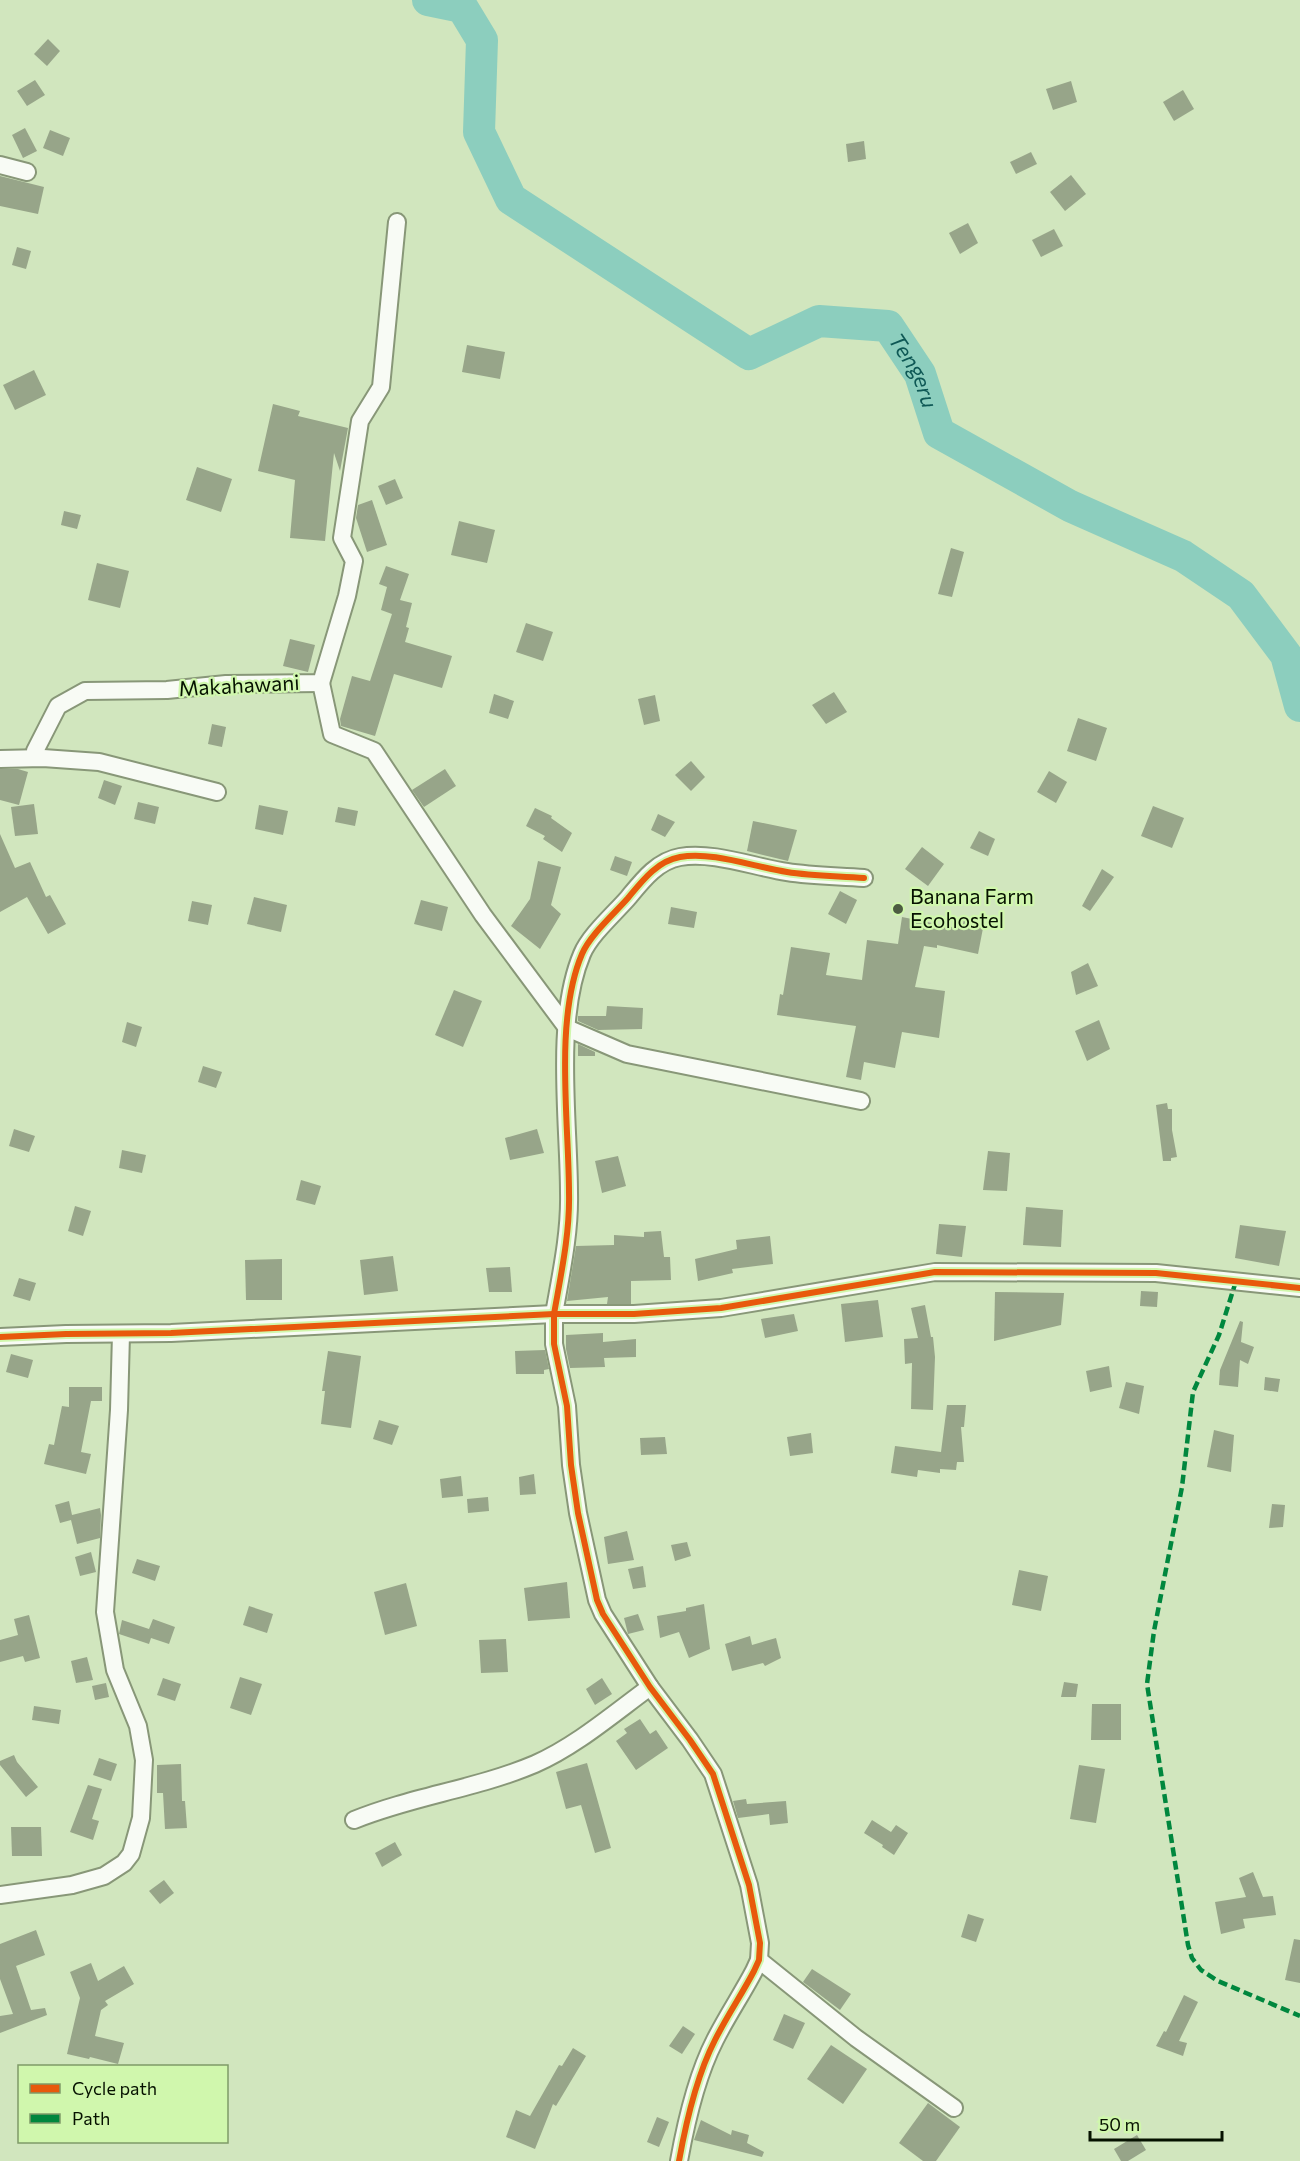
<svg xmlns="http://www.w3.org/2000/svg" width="1300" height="2161" font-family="Commissioner,sans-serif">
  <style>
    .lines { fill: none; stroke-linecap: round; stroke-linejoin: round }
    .river { stroke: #8ccebe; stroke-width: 32 }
    .building { fill: #97a589 }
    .street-casing { stroke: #889778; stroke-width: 20 }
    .street { stroke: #f8fbf5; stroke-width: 16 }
    .quiet { stroke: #00873e; stroke-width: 4.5; stroke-dasharray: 9 4.5; stroke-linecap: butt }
    .cycleway-casing { stroke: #d0f7ad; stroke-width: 10 }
    .cycleway { stroke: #e8590c; stroke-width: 6 }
    .poi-dot { fill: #4d5c42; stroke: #d0f7ad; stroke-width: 2 }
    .labels { text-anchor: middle; stroke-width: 4.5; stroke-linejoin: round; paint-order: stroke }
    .street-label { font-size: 21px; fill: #061200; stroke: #d0f7ad }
    .poi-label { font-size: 21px; fill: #061200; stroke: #d0f7ad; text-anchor: start }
    .water-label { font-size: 22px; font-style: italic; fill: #0e5855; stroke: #d0f7ad }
  </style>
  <rect width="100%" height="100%" fill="#d1e6be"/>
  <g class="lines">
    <path class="river" id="s1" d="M 428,0 L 462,7 L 482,40 L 479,132 L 511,199 L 749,354 L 819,321 L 888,326 L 920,374 L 939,433 L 1070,506 L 1183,556 L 1241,595 L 1286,655 L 1300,706"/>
  </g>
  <g class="building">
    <polygon points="48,39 60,51 47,66 34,54"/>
    <polygon points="35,80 45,95 27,106 17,91"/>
    <polygon points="1071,81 1077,102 1053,110 1046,89"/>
    <polygon points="1183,90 1194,109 1174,121 1163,102"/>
    <polygon points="25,128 37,151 23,158 12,135"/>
    <polygon points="50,130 70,138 63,156 43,148"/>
    <polygon points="864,141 866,159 848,162 846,144"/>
    <polygon points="1031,152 1037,164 1016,174 1010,162"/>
    <polygon points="1071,175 1086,194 1065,211 1050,192"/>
    <polygon points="0,176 44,187 38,214 0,206"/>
    <polygon points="968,223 978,243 960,254 949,233"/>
    <polygon points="1054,229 1063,246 1041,257 1032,240"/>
    <polygon points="17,247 31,251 26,269 12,265"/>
    <polygon points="467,345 505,352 500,379 462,372"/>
    <polygon points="34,370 46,395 15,410 3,385"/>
    <polygon points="273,404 300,411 298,416 348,428 340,471 334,453 325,541 290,538 295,480 258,471"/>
    <polygon points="197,467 232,479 221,512 186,500"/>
    <polygon points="395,479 403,498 386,505 378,486"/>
    <polygon points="372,500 387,545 367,552 356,518 358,505"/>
    <polygon points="64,511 81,515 77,529 61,525"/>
    <polygon points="459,521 495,530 487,563 451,555"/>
    <polygon points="951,548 964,552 952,597 938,594"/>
    <polygon points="97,563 129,571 120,608 88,600"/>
    <polygon points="386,566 409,574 400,600 412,603 406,627 409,628 405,642 452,656 442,688 394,674 375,736 341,726 340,719 352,676 370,681 392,614 381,610 387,587 379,584"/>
    <polygon points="526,623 553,632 543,661 516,652"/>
    <polygon points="290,639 315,645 308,672 283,666"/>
    <polygon points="834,692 847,712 826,724 812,705"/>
    <polygon points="494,694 514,701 508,719 489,713"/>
    <polygon points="655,695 660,721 644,725 638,699"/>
    <polygon points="1078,718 1107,728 1096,761 1067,751"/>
    <polygon points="212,724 226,727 222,747 208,744"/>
    <polygon points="691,761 705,777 691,791 675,775"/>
    <polygon points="0,769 18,769 28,772 19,805 0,800"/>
    <polygon points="445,769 456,786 424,807 412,790"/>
    <polygon points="1049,771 1067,782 1056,803 1037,792"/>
    <polygon points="104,780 122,786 115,805 98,798"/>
    <polygon points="138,802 159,807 155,824 134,819"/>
    <polygon points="34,804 38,834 15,836 11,807"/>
    <polygon points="259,805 288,811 283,835 255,829"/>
    <polygon points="1153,806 1184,818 1172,848 1141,836"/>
    <polygon points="338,807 358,811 355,826 335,822"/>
    <polygon points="535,808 552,816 551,818 572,833 562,852 543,839 545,836 526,826"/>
    <polygon points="658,814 675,822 665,837 651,830"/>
    <polygon points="753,821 797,830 788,861 747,851"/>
    <polygon points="979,831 995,839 988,856 970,848"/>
    <polygon points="0,834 15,868 30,862 46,897 50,895 66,924 48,934 27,897 0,912"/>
    <polygon points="922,847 944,864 928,886 905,869"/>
    <polygon points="615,856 632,862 627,876 610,870"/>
    <polygon points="538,861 561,867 551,905 561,914 540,949 511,926 530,899"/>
    <polygon points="1102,869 1114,877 1090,911 1082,906"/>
    <polygon points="840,891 857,900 846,924 828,914"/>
    <polygon points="254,897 287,905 281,932 247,924"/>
    <polygon points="421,900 448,907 442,931 414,924"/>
    <polygon points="192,901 212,905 208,925 188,921"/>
    <polygon points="671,907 697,912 694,928 668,924"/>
    <polygon points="902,917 962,929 964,919 984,923 978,954 937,945 937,948 924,946 915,987 945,991 939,1038 902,1032 895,1068 864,1062 861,1080 846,1077 856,1026 777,1015 780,994 783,995 791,947 830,953 826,975 862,980 867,940 898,944"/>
    <polygon points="1088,963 1098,986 1076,995 1071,972"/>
    <polygon points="454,990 482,1001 463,1047 435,1035"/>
    <polygon points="607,1006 643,1008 642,1029 598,1030 578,1021 578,1016 606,1016"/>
    <polygon points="1099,1020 1110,1049 1087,1061 1075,1031"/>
    <polygon points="127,1022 142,1027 136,1047 122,1042"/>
    <polygon points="578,1044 595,1052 595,1056 578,1056"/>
    <polygon points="203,1066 222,1072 216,1088 198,1082"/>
    <polygon points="1167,1103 1168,1109 1172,1109 1172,1130 1177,1157 1171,1158 1171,1161 1163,1161 1156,1105"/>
    <polygon points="14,1129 35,1136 29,1152 9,1146"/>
    <polygon points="537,1129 544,1153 510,1160 505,1138"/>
    <polygon points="122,1150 146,1155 142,1173 119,1168"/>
    <polygon points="988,1151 1010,1153 1007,1191 983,1190"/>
    <polygon points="618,1156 626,1186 602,1193 595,1161"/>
    <polygon points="301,1180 321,1186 315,1205 296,1200"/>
    <polygon points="75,1206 91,1211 83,1236 68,1231"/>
    <polygon points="1026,1207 1063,1210 1061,1247 1023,1245"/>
    <polygon points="939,1224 966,1226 962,1257 936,1254"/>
    <polygon points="1240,1225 1286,1231 1279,1266 1235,1258"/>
    <polygon points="661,1231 664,1257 670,1257 671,1280 631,1281 631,1304 607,1304 608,1297 567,1301 576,1246 614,1245 614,1235 644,1237 644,1232"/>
    <polygon points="770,1236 773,1264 732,1269 733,1273 698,1281 695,1259 737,1249 736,1240"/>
    <polygon points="393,1256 398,1291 364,1295 360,1260"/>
    <polygon points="282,1259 282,1300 246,1300 245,1260"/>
    <polygon points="510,1267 512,1292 489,1292 486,1268"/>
    <polygon points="19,1278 36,1283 30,1301 13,1296"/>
    <polygon points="1141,1291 1158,1292 1157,1307 1140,1306"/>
    <polygon points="995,1292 1064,1293 1061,1325 994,1341"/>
    <polygon points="878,1300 883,1337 845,1342 841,1304"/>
    <polygon points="925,1305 931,1337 933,1337 935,1357 933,1410 911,1409 912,1363 905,1364 904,1339 918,1338 911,1308"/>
    <polygon points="794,1314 798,1331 765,1338 761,1319"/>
    <polygon points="1240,1321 1243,1322 1241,1342 1254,1347 1248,1364 1240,1360 1238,1387 1219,1385 1220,1370"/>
    <polygon points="603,1333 603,1342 636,1339 636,1357 604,1358 605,1367 570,1368 566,1349 566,1335"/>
    <polygon points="545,1350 549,1369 544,1370 544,1374 516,1374 515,1351"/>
    <polygon points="328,1351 361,1356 351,1428 321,1424 325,1391 322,1391"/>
    <polygon points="11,1354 33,1360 28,1378 6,1372"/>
    <polygon points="1109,1366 1112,1387 1090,1392 1086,1371"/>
    <polygon points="1265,1377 1280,1379 1278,1392 1264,1390"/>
    <polygon points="1126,1382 1144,1386 1139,1414 1119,1408"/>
    <polygon points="69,1387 102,1387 102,1401 91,1401 81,1452 91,1454 86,1474 44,1464 49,1444 54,1445 62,1406 69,1407"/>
    <polygon points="947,1405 966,1405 964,1427 961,1427 964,1462 957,1462 956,1470 940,1469 940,1473 918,1470 917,1477 891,1473 895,1446 941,1452"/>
    <polygon points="379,1420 399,1426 392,1445 373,1439"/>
    <polygon points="1214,1430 1234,1435 1231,1472 1207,1467"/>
    <polygon points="811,1433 813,1453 790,1456 787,1437"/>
    <polygon points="665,1437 667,1454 641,1455 640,1438"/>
    <polygon points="534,1474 536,1494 520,1495 519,1477"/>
    <polygon points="461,1476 463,1496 442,1498 440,1479"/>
    <polygon points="488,1497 489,1511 468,1513 467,1499"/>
    <polygon points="69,1501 72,1515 100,1508 101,1515 100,1538 77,1544 71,1520 60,1523 55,1505"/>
    <polygon points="1272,1504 1285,1505 1283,1527 1269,1528"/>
    <polygon points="627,1531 634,1560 608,1564 604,1537"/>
    <polygon points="687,1542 691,1556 675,1561 671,1545"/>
    <polygon points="91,1552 96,1572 80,1576 75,1557"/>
    <polygon points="137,1559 160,1566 155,1581 132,1573"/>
    <polygon points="643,1566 646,1587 633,1589 628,1569"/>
    <polygon points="1019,1570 1048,1576 1041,1611 1012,1605"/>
    <polygon points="567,1582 570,1618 528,1621 524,1588"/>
    <polygon points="406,1583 417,1626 385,1635 374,1592"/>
    <polygon points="704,1604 710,1649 689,1658 679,1632 660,1638 657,1616 686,1611 686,1608"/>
    <polygon points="249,1606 273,1614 267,1633 243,1625"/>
    <polygon points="638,1614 644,1630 628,1634 624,1618"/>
    <polygon points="29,1615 40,1658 25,1662 23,1656 0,1662 0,1640 18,1635 14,1619"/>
    <polygon points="153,1619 175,1627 169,1644 151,1638 149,1644 119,1634 122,1620 149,1629"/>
    <polygon points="750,1636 752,1645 776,1638 781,1658 765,1666 763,1663 732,1671 725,1644"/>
    <polygon points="506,1639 508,1672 481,1673 479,1640"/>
    <polygon points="87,1657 93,1680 76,1683 71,1661"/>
    <polygon points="240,1677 262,1684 251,1715 230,1708"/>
    <polygon points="163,1678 181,1684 175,1701 157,1695"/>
    <polygon points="602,1678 612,1694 595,1705 586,1689"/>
    <polygon points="1064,1682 1078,1684 1076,1697 1061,1697"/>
    <polygon points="106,1683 109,1697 95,1700 92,1686"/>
    <polygon points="1092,1704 1121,1704 1121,1740 1091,1740"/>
    <polygon points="34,1706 61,1710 59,1724 32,1720"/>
    <polygon points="640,1719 650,1734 656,1730 668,1748 636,1770 616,1741 627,1733 624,1729"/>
    <polygon points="14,1755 17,1762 38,1787 26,1797 0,1765 0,1761"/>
    <polygon points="99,1758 117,1764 111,1781 93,1775"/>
    <polygon points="587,1763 611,1848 595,1853 581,1805 566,1809 556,1772"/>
    <polygon points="181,1764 182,1801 185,1801 187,1828 165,1829 163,1793 157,1793 157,1765"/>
    <polygon points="1079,1765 1105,1769 1096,1823 1070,1819"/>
    <polygon points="88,1785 102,1789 92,1819 99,1821 93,1840 70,1832"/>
    <polygon points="746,1799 747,1804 786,1801 788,1823 770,1825 769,1814 738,1818 733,1801"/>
    <polygon points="872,1820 891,1832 896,1825 908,1833 894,1855 882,1847 883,1845 864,1833"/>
    <polygon points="11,1827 41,1827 42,1856 12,1856"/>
    <polygon points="395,1842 402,1855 382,1867 375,1853"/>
    <polygon points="1253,1872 1263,1897 1273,1896 1276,1915 1243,1919 1245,1928 1221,1934 1215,1902 1246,1897 1239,1878"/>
    <polygon points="164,1880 174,1893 160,1904 149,1891"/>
    <polygon points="968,1914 984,1919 976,1942 961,1937"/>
    <polygon points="36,1930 45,1955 16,1966 31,2010 45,2008 47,2015 0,2033 0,2016 13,2014 0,1979 0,1944"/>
    <polygon points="1294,1939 1300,1940 1300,1983 1285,1980"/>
    <polygon points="91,1963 98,1981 124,1966 134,1984 105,2001 108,2005 101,2010 95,2036 124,2043 118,2064 90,2057 89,2059 67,2054 80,1998 70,1972"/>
    <polygon points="812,1969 851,1994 840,2010 803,1982"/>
    <polygon points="1184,1995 1198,2002 1179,2041 1187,2043 1183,2056 1156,2046 1164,2031 1166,2032"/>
    <polygon points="784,2014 805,2023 793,2049 773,2040"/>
    <polygon points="683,2026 695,2034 682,2054 669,2046"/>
    <polygon points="831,2045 867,2069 843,2104 807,2079"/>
    <polygon points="573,2048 586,2056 556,2106 553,2104 535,2149 506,2137 516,2110 530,2116 559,2065 562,2066"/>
    <polygon points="928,2103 960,2127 936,2161 923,2161 899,2143"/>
    <polygon points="657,2117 669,2122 659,2147 647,2142"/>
    <polygon points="701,2120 731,2135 732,2130 749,2135 747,2143 764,2152 762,2157 694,2140"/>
    <polygon points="1137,2135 1146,2150 1128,2161 1121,2161 1114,2149"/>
  </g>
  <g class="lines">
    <defs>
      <g id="street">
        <polyline points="0,165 27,172"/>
        <polyline points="321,683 332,734 374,751 483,915 567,1028 627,1054 861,1101"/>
        <polyline points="35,751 58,706 85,691 167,690 226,684 321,683 347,596 354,561 342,538 360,421 381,387 397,222"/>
        <polyline points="0,759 43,758 99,762 217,792"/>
        <polyline points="0,1337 66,1334 171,1333 554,1314 634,1314 721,1308 935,1272 1156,1273 1300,1288"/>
        <path d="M 354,1820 C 413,1796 476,1789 535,1764 C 576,1746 613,1714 650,1687"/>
        <polyline points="0,1895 72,1885 104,1876 124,1863 131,1854 141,1818 144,1760 138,1726 115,1670 105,1612 119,1410 121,1334"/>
        <polyline points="759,1960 856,2038 954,2108"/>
        <path d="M 679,2161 C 686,2122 697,2075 715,2040 C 727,2016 742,1994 754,1971 L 759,1960 L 760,1943 L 749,1885 L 713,1774 L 690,1740 L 650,1687 L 603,1614 L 597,1600 L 578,1513 L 571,1465 L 567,1406 L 554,1344 L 554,1314 C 561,1274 570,1233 569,1193 C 569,1122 554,1020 582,954 C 590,935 614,914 628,898 C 642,881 657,861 680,857 C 712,851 754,867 787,872 C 812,876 838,876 864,878"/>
      </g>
    </defs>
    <use href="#street" class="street-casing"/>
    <use href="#street" class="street"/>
    <polyline class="quiet" points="1236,1281 1219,1335 1193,1392 1182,1487 1154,1631 1147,1684 1188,1945 1192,1958 1201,1970 1218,1981 1300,2016"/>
    <defs>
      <g id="cycleway">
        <polyline points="0,1337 66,1334 171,1333 554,1314 634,1314 721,1308 935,1272 1156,1273 1300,1288"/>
        <path d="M 679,2161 C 686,2122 697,2075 715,2040 C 727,2016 742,1994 754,1971 L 759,1960 L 760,1943 L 749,1885 L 713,1774 L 690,1740 L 650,1687 L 603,1614 L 597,1600 L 578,1513 L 571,1465 L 567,1406 L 554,1344 L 554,1314 C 561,1274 570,1233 569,1193 C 569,1122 554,1020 582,954 C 590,935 614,914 628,898 C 642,881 657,861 680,857 C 712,851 754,867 787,872 C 812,876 838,876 864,878"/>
      </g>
    </defs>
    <use href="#cycleway" class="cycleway-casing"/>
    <use href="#cycleway" class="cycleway"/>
  </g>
  <circle class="poi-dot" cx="898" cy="909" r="6"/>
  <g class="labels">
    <g class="street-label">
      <text transform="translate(239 686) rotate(-3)" y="7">Makahawani</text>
    </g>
    <g class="poi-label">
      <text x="910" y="904">Banana Farm<tspan x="910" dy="24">Ecohostel</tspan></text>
    </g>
    <g class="water-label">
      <text dy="8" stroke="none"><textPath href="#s1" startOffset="722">Tengeru</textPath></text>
    </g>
  </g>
  <rect x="18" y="2065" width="210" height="78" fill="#d0f7ad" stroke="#7f9b68" stroke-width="1.5"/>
  <rect x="30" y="2084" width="30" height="9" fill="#e8590c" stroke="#7f9b68" stroke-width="1.5"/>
  <text x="72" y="2095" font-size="18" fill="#061200">Cycle path</text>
  <rect x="30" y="2114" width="30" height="9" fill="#00873e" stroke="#7f9b68" stroke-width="1.5"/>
  <text x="72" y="2125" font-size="18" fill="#061200">Path</text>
  <path d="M1090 2131v9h132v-9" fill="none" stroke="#061200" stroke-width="3"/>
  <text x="1099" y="2131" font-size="18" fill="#061200" stroke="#d0f7ad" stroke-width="4.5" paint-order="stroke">50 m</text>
</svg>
